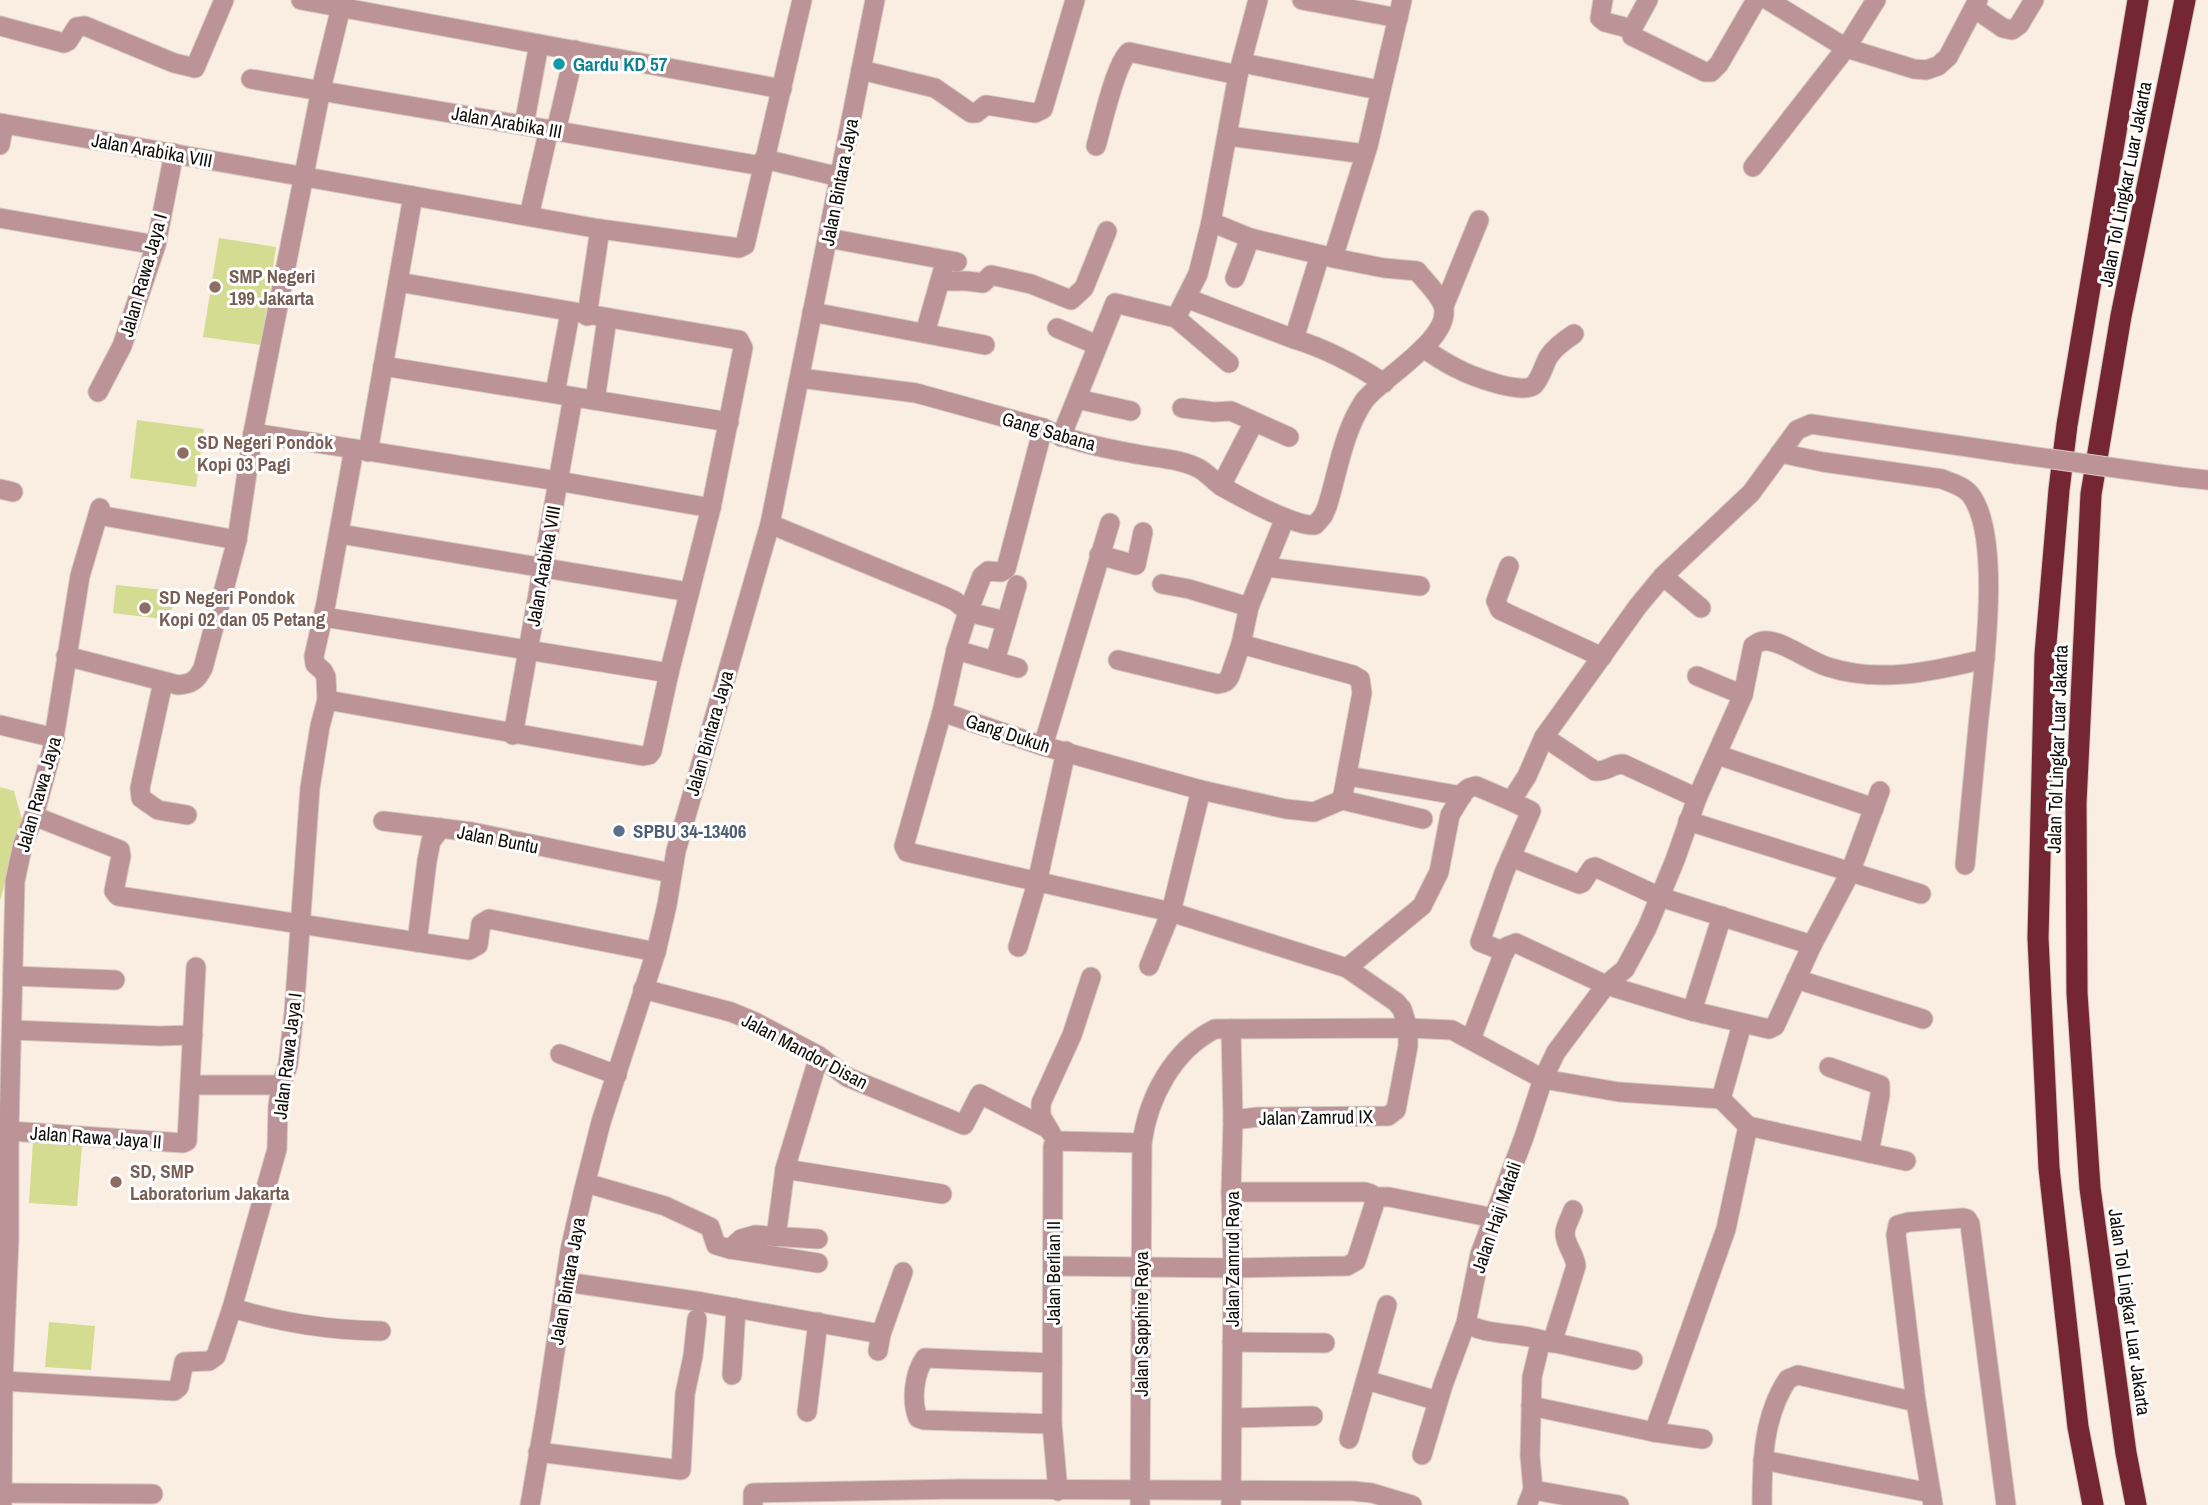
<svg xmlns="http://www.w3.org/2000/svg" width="2208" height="1505" font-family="'Archivo Narrow',sans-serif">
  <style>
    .green { fill: #d3dc90 }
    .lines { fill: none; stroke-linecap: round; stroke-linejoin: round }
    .minor-casing { stroke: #d5cac0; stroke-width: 21 }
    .tertiary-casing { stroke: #d5cac0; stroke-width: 21 }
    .motorway-casing { stroke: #d5cac0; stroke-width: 23 }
    .minor { stroke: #bc9396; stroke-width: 19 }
    .tertiary { stroke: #bc9396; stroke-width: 19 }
    .motorway { stroke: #752633; stroke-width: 21 }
    .minor-bridge-casing { stroke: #d5cac0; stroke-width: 21; stroke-linecap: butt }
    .minor-bridge { stroke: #bc9396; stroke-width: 19 }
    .culture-dot { fill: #0f9aa8; stroke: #fff; stroke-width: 2.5 }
    .education-dot { fill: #8d6e63; stroke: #fff; stroke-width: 2.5 }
    .service-dot { fill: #5c6f8a; stroke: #fff; stroke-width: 2.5 }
    .labels { text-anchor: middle; stroke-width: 6; stroke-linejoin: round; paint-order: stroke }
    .culture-label { font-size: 19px; font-weight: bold; fill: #0d838f; stroke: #fff; text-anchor: start }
    .street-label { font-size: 19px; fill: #110d09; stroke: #fff }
    .education-label { font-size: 19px; font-weight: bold; fill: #785e54; stroke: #fff; text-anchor: start }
    .service-label { font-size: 19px; font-weight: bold; fill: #4e5e75; stroke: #fff; text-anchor: start }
  </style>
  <rect width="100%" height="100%" fill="#faeee3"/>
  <g class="green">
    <polygon points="219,238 276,247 261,345 203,337"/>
    <polygon points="137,420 204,429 196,487 130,478"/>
    <polygon points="116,585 174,591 171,620 113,613"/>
    <polygon points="0,787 14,791 22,820 0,901"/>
    <polygon points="33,1142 82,1145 77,1206 29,1203"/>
    <polygon points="49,1322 95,1326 91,1370 45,1367"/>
  </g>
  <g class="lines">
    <defs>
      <g id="minor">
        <polyline points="301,0 782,89"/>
        <polyline points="1302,0 1398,18"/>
        <polyline points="1603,0 1600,18 1605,22 1632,29"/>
        <polyline points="1648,0 1632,29 1632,36 1705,72 1711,72 1719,64 1756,0"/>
        <polyline points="1768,0 1846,48 1914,69 1926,70 1938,66 1948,57 1978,0"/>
        <polyline points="1974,8 2003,28 2012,30 2019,25 2034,0"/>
        <polyline points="0,26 64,43 68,41 77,27 85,26 174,63 195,68 224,0"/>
        <polyline points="1242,63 1379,90"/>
        <polyline points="861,70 935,88 971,113 976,113 986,105 1035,113 1043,109 1075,0"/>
        <polyline points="251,79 762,166"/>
        <polyline points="0,123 600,229 739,248 745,245 802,0"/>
        <polyline points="524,125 539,44"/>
        <polyline points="556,131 575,50"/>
        <polyline points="1228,136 1365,154"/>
        <polyline points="0,145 4,124"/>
        <path d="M 1096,146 C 1102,126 1115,64 1129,52 L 1238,75"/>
        <polyline points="764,159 840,177"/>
        <polyline points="1753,167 1846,48 1876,0"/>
        <polyline points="529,216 549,129"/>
        <polyline points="0,218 156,245"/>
        <polyline points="1211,222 1250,238 1330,257"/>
        <polyline points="828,238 957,262"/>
        <path d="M 1320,255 L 1294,339 C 1327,349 1355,364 1384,383"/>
        <polyline points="1235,278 1250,238"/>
        <polyline points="940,281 967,281 983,283 991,275 1031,284 1071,300 1084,288 1107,231"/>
        <polyline points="1186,298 1294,339"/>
        <polyline points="1444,306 1479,220"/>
        <polyline points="812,312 985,345"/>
        <polyline points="587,316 600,229"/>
        <polyline points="1176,318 1198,274 1211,222 1238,75 1258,0"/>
        <polyline points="1057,328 1097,345"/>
        <polyline points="925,333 943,270"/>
        <path d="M 1423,348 C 1434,355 1445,363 1456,368 C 1469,375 1522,396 1534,385 C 1541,378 1544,364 1549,356 C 1555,347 1565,340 1574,334"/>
        <polyline points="383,366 729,422"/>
        <path d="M 800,378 L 916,393 L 1043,428 C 1069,441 1102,448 1131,453 C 1153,458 1180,458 1200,469 C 1207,473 1214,481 1221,486 C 1240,497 1295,527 1315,525 L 1323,516 L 1327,507 C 1338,472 1343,432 1364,401 C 1381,378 1454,338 1443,305 C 1438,293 1425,281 1417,271 L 1384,268 L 1333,258 L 1368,146 L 1402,0"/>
        <polyline points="98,392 122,346 156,245 174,153"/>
        <polyline points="555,393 570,313"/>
        <polyline points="1077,399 1131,411"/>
        <polyline points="595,400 607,319"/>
        <polyline points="1182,408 1214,412 1231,411 1289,437"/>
        <polyline points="253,433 558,481 711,508"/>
        <polyline points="1061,437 1115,303 1176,318 1229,363"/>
        <polyline points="368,452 413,196"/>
        <path d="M 1780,453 L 1823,462 L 1942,479 C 1952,483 1963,486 1970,494 C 2003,536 1983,674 1978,727 C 1974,773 1969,819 1965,865"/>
        <polyline points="2180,477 2208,480"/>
        <polyline points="1221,486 1254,422"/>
        <polyline points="0,489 13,492"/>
        <polyline points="98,515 237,540"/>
        <polyline points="1285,518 1249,607 1241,644 1353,675 1360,679 1362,693 1342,800"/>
        <polyline points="770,524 942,595 955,601 968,612 956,650 942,712 1043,746 1201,790 1286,809 1314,812 1342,800"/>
        <polyline points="340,534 689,592"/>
        <polyline points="1099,555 1136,565 1143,532"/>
        <polyline points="1509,566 1496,601 1500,610 1602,657"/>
        <polyline points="1266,567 1420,586"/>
        <polyline points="1663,576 1701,608"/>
        <polyline points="1162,584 1189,589 1249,607"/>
        <polyline points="324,617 669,673"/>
        <polyline points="1005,621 968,612 982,576 988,571 1001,572 1006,569 1043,428"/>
        <polyline points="956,650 1018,668"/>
        <polyline points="997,654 1017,585"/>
        <path d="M 66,656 L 178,685 C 192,684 197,680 203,668 L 237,540 L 253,433 L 321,89 L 341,7"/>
        <path d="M 1118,660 L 1218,684 C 1224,683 1227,682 1230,676 L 1241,644"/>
        <polyline points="1697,676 1743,695"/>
        <polyline points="163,682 140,788 141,798 158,810 187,815"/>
        <polyline points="327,700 643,756 649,755 652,751 669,673 711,508 743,348 739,340 398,282"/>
        <polyline points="942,712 904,846 907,852 1171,912 1347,968 1396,1002 1402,1009 1408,1028 1452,1030 1543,1079 1619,1092 1721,1099 1742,1024"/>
        <polyline points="0,725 55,738"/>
        <polyline points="513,735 573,397"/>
        <path d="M 1544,737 L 1595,771 C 1607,772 1612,764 1623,764 L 1697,798"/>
        <polyline points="1043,746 1110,523"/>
        <polyline points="1718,755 1874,808"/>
        <polyline points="1348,776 1462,796"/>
        <polyline points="1342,800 1423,819"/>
        <polyline points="34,816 120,850 121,856 114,891 118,896 469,950 478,945 481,924 489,919 656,952"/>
        <polyline points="383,821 472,832 671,873"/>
        <polyline points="1688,821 1921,894"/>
        <polyline points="1511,857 1579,884 1582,883 1592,868 1595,867 1660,897 1812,945 1850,873 1880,791"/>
        <polyline points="417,942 427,861 431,841 441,828"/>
        <polyline points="1018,947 1037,883 1066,751"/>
        <polyline points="1505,952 1480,942 1504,873 1531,811 1511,801"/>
        <polyline points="1149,966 1171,912 1201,790"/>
        <polyline points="1347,968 1422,906 1439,872 1450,815 1464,792 1469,788 1476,786 1511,801 1527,776 1544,737 1638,606 1663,576 1751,493 1797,430 1811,424 2016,454"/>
        <polyline points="13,976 115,980"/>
        <polyline points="1796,979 1923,1019"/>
        <polyline points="643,989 731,1012 755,1022 819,1056 847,1077 964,1125 980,1094 1047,1128"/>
        <polyline points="1692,1011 1722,916"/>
        <polyline points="1231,1029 1233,1120 1231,1192 1233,1268 1231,1505"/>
        <polyline points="12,1030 159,1036 193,1035"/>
        <polyline points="1471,1039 1506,947 1516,943 1606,985 1692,1011 1769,1029 1775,1026 1812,945"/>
        <polyline points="560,1054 617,1075"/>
        <polyline points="1829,1067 1880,1085 1880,1095 1869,1153"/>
        <polyline points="191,1085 281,1085"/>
        <polyline points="1748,1126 1906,1161"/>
        <polyline points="9,1131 183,1143 187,1141 196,967"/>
        <polyline points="1051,1133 1041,1116 1041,1103 1072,1035 1091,977"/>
        <polyline points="785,1169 942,1194"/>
        <polyline points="586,1183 665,1206 710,1227 716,1245 730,1249 818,1263"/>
        <polyline points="1374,1197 1389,1197 1494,1218"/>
        <polyline points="776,1237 785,1169 819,1056"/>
        <polyline points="730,1249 741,1239 755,1235 818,1239"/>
        <polyline points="1053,1266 1233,1268 1347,1266 1356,1261 1375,1202 1371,1194 1365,1192 1231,1192"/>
        <polyline points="566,1282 702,1302 881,1334"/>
        <path d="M 232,1308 C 284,1323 327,1330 381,1331"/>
        <polyline points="1542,1340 1633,1360"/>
        <polyline points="1232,1342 1325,1343"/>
        <path d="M 1552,1343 L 1576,1266 C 1575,1254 1565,1245 1565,1233 C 1565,1226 1571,1217 1573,1210"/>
        <polyline points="878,1351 881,1334 903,1272"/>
        <path d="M 1052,1363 L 925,1358 C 914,1373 911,1401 918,1418 L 924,1420 L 1052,1424"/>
        <polyline points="732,1375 736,1308"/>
        <polyline points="1366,1380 1438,1401"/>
        <polyline points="3,1381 174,1391 179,1387 184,1362 209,1361 216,1356 232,1308 277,1149 278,1106 281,1085 288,1065 294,1013 310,788 320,726 327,700 326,677 323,671 315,664 314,656 326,603 354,449"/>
        <polyline points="1531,1406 1654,1432 1703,1439"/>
        <polyline points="807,1412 818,1322"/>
        <polyline points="1233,1418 1313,1416"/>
        <polyline points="1654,1432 1726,1229 1748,1126 1721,1099"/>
        <polyline points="1349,1439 1387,1305"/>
        <polyline points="538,1452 681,1470 685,1394 693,1356 697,1319"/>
        <polyline points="1422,1455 1443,1385 1466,1323"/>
        <polyline points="1763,1460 1931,1493"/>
        <polyline points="1533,1490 1619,1505"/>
        <polyline points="1058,1491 1052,1424 1053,1146 1058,1141 1142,1143"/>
        <polyline points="1,1493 153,1494"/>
        <polyline points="2,1505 3,1381 9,1239 9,1131 15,881 23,844 34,816 52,750 80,576 100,508"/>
        <polyline points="753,1505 753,1493 958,1489 1353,1491 1372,1493 1412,1505"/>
        <path d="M 1140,1505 L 1142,1143 C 1148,1098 1173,1050 1215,1029 L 1408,1028 L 1408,1046 L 1396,1110 L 1388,1116 L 1258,1117 L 1233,1120"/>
        <path d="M 1527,1505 L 1533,1490 L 1530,1456 L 1532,1377 L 1541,1340 C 1518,1332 1486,1336 1466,1323 L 1480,1254 L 1524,1137 L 1543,1079 L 1556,1052 L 1606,985 L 1625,969 L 1647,928 L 1675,860 L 1697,798 L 1743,695 L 1753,646 C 1758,642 1762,640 1768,641 C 1784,642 1811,662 1828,667 C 1881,684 1933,671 1985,659"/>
        <path d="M 1762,1505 C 1762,1462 1763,1416 1788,1379 L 1798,1375 L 1916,1402"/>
        <polyline points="1933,1505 1916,1402 1896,1235 1898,1225 1909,1222 1963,1218 1967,1219 1970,1224 2006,1505"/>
      </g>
      <polyline id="tertiary" points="530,1505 546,1411 570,1250 583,1193 601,1122 656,952 667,905 676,851 770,524 875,0"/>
      <g id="motorway">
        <polyline points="2093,1505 2078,1427 2049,1168 2038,938 2045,655 2059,490 2067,425 2138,0"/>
        <polyline points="2136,1505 2126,1453 2090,1188 2077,993 2076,803 2091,494 2121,316 2185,0"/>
      </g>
    </defs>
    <use href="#minor" class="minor-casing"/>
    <use href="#tertiary" class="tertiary-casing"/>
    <use href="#motorway" class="motorway-casing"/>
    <use href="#minor" class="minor"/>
    <use href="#tertiary" class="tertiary"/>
    <use href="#motorway" class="motorway"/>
    <defs>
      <polyline id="minor-bridge" points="2016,454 2180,477"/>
    </defs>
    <use href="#minor-bridge" class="minor-bridge-casing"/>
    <use href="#minor-bridge" class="minor-bridge"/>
  </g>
  <circle class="culture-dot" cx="559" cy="64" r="7"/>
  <g class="education-dot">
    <circle cx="215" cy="287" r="7"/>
    <circle cx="183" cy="453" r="7"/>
    <circle cx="145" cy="608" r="7"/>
    <circle cx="116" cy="1182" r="7"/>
  </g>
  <circle class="service-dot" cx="619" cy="831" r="7"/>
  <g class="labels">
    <g class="culture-label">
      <text x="573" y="71">Gardu KD 57</text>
    </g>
    <g class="street-label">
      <text transform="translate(507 122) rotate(10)" y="7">Jalan Arabika III</text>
      <text transform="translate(152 150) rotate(10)" y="7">Jalan Arabika VIII</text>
      <text transform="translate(839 182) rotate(-79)" y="7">Jalan Bintara Jaya</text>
      <text transform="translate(2125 184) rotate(-79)" y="7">Jalan Tol Lingkar Luar Jakarta</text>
      <text transform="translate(143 275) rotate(-74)" y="7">Jalan Rawa Jaya I</text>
      <text transform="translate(1049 431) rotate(16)" y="7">Gang Sabana</text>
      <text transform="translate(543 566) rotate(-80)" y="7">Jalan Arabika VIII</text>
      <text transform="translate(709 733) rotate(-74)" y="7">Jalan Bintara Jaya</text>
      <text transform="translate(1008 733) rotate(18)" y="7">Gang Dukuh</text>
      <text transform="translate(2057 749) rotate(-88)" y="7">Jalan Tol Lingkar Luar Jakarta</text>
      <text transform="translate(38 794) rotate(-74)" y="7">Jalan Rawa Jaya</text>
      <text transform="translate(498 839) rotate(11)" y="7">Jalan Buntu</text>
      <text transform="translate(805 1051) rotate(28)" y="7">Jalan Mandor Disan</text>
      <text transform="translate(287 1056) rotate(-83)" y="7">Jalan Rawa Jaya I</text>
      <text transform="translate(1316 1117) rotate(-1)" y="7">Jalan Zamrud IX</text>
      <text transform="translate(96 1137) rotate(4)" y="7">Jalan Rawa Jaya II</text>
      <text transform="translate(1496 1217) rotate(-71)" y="7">Jalan Haji Matali</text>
      <text transform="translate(1232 1259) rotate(-90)" y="7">Jalan Zamrud Raya</text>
      <text transform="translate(1053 1273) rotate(-90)" y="7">Jalan Berlian II</text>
      <text transform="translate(567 1281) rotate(-80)" y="7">Jalan Bintara Jaya</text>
      <text transform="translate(2130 1312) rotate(82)" y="7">Jalan Tol Lingkar Luar Jakarta</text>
      <text transform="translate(1141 1324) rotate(-90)" y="7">Jalan Sapphire Raya</text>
    </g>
    <g class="education-label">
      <text x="229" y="283">SMP Negeri<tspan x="229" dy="22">199 Jakarta</tspan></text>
      <text x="197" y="449">SD Negeri Pondok<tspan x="197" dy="22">Kopi 03 Pagi</tspan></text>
      <text x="159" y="604">SD Negeri Pondok<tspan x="159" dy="22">Kopi 02 dan 05 Petang</tspan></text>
      <text x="130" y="1178">SD, SMP<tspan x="130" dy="22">Laboratorium Jakarta</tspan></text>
    </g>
    <g class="service-label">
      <text x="633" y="838">SPBU 34-13406</text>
    </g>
  </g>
</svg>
